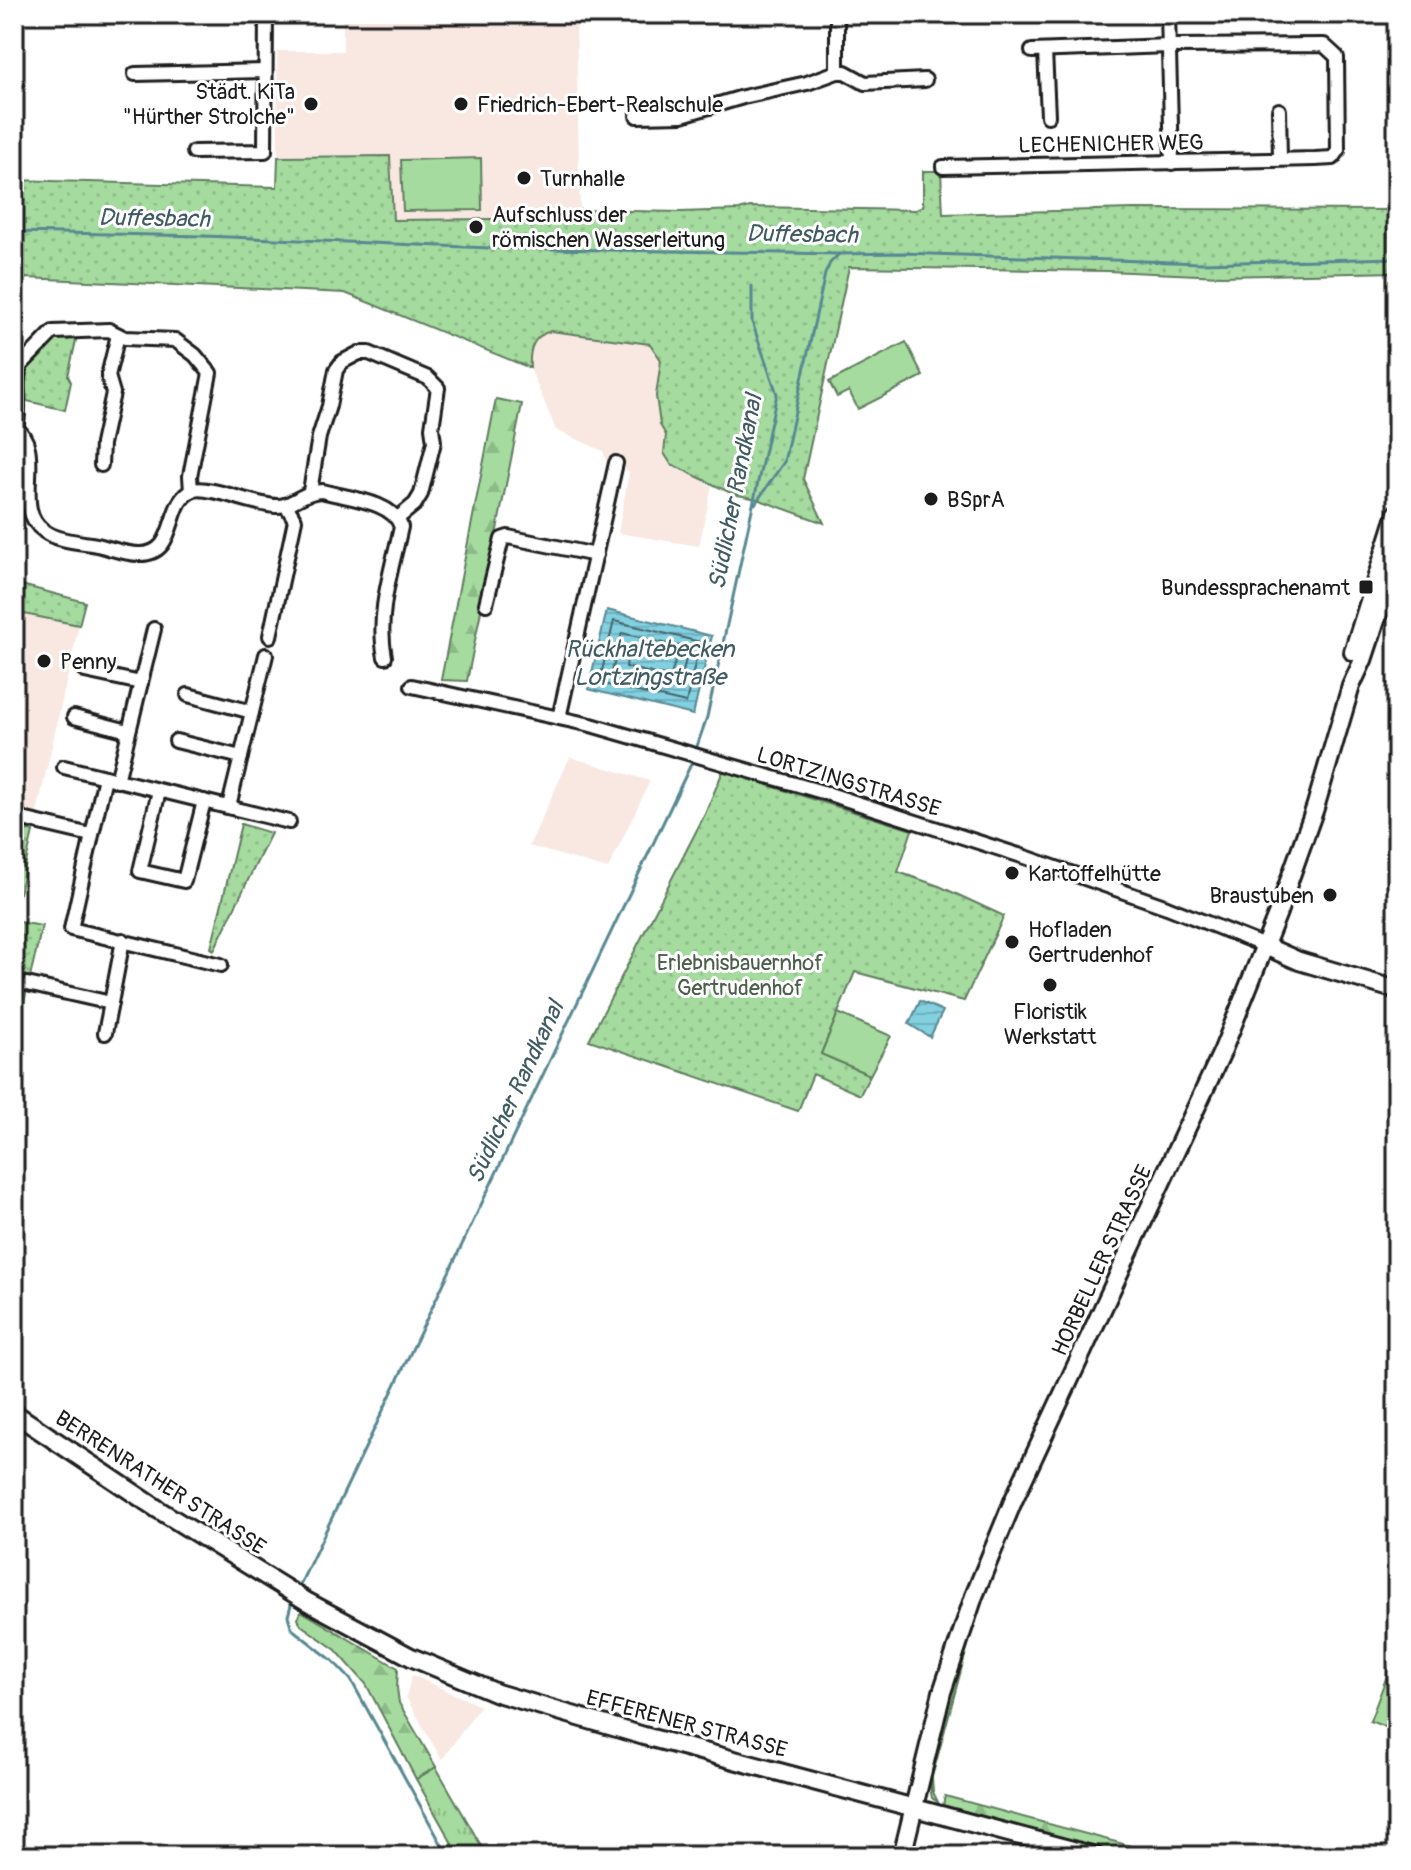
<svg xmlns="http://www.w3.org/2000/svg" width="1411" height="1870" font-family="Pangolin,sans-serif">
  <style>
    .built { fill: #f8e8e1 }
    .grass { fill: url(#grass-tufts); stroke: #607c5e; stroke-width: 2 }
    .forest { fill: url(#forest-firs); stroke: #607c5e; stroke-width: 2 }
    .park { fill: url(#park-dots); stroke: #607c5e; stroke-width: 2 }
    .pitch { fill: #a5db9f; stroke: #607c5e; stroke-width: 2 }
    .water { fill: url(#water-rules); stroke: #598892; stroke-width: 2 }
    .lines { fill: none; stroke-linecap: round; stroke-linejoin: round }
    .shore { stroke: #45646a; stroke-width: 2 }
    .stream { stroke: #598892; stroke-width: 3 }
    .street-casing { stroke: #1c1c1c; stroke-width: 18 }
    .secondary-casing { stroke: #1c1c1c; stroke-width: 22 }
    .street { stroke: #fff; stroke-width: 12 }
    .secondary { stroke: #fff; stroke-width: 16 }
    .poi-dot { fill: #1c1c1c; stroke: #fff; stroke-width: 3 }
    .labels { text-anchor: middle; stroke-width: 6; stroke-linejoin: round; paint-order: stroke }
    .poi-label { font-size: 22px; fill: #1c1c1c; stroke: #fff; text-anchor: start }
    .street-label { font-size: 22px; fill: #1c1c1c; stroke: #fff }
    .park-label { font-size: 22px; fill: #4c5f4a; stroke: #fff }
    .water-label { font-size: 24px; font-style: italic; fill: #405b61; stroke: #fff }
  </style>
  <defs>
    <pattern id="grass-tufts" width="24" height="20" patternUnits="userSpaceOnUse" patternTransform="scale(2)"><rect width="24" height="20" fill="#a5db9f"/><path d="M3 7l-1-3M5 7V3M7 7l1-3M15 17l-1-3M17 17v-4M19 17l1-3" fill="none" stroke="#8dbb88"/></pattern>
    <pattern id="forest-firs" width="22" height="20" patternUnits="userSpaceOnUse" patternTransform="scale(2)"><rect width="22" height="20" fill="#a5db9f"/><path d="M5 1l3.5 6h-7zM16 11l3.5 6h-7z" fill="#8dbb88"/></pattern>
    <pattern id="park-dots" width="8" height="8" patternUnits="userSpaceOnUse" patternTransform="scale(2)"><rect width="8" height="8" fill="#a5db9f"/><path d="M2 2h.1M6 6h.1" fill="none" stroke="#8dbb88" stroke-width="1.8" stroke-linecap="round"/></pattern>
    <pattern id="water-rules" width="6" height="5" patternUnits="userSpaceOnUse" patternTransform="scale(2)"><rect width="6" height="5" fill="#82d0e0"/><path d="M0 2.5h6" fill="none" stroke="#70b2c0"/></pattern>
  </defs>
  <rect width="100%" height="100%" fill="#fff"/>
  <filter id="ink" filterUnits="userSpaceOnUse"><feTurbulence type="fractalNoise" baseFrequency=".0125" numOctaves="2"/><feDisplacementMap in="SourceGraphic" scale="16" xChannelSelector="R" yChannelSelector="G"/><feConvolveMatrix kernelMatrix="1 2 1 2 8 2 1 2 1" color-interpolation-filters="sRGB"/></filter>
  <g filter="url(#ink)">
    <g class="built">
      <polygon points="343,14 576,14 580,218 392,220 390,156 278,157 277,51 343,51"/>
      <polygon points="551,331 650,344 661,360 656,396 660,424 666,435 664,453 672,464 712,486 699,546 618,533 629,472 620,465 606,460 603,451 556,430 530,368 529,357 535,339 541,333"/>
      <polygon points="14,612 79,625 37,812 34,813 14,809"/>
      <polygon points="570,757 650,781 608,869 529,846"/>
      <polygon points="412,1675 480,1706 442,1760 406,1697"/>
    </g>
    <g class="grass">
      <path d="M 978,1608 L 932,1777 L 933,1792 L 938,1802 L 932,1798 C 923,1767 964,1646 974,1610 Z"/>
      <polygon points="436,1767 487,1856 459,1856 416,1779"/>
    </g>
    <g class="forest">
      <polygon points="496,399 522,404 467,681 441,680"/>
      <polygon points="301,1611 398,1668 397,1688 399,1703 436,1767 416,1779 366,1684 336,1650 301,1625 298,1619"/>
      <polygon points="945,1796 1168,1856 1119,1856 943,1805"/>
    </g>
    <g class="park">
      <path d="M 390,156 L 393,220 L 579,218 L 580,210 L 681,212 L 739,210 L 750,207 L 916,210 L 923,206 L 923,171 L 941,171 L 943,214 L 1134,209 L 1397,210 L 1397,272 L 1221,276 L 1107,271 L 849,267 L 803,479 L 824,523 L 757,499 L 733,494 L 671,464 L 664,453 L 666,435 L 660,425 L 656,396 L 661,360 L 650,344 L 551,331 C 532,336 529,350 530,368 L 345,293 L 26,278 L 14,290 L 14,180 L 277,187 L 278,157 Z"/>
      <polygon points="59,336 77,336 68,376 71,382 65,410 27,401 24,372 51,340"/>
      <polygon points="14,583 85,602 79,625 14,612"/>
      <polygon points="723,771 912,830 898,872 939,886 1004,916 964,1001 855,972 821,1054 870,1075 860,1095 813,1074 798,1111 589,1040 705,814"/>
      <polygon points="241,824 271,833 214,950 211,948"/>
      <polygon points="14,826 33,832 14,916"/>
      <polygon points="14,921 42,926 16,1036 14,1035"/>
    </g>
    <g class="pitch">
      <polygon points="481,158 482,210 403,211 401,160"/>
      <polygon points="906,342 923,376 858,409 849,391 837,397 829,382"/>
      <polygon points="838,1013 891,1036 870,1075 821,1054"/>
      <polygon points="1397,1649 1397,1732 1370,1721"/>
    </g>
    <g class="water">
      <polygon points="607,610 712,636 693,715 588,689"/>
      <polygon points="920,1001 943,1011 930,1037 909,1024"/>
    </g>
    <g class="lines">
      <g class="shore">
        <polygon points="614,621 700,642 686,703 599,683"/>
        <polygon points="622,633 688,649 679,691 611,675"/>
        <polygon points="632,647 673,657 675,661 671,676 667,677 626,667 628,650"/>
      </g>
      <g class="stream">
        <polyline points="14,232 204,236 489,248 839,254 902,253 1202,263 1397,258"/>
        <polyline points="755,504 784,462 825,274 830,263 839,254"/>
        <polyline points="695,752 707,717 777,394 752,322 752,286"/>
        <polyline points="297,1591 693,760"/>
        <polyline points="292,1601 288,1616 292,1629 333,1661 351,1680 448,1856"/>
      </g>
      <defs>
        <g id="street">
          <polyline points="837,14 837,72"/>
          <polyline points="1168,14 1172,163"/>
          <polyline points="1045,51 1048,116"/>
          <polyline points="135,74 265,71"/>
          <polyline points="1279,110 1280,158"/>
          <polyline points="637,116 682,115 743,97 807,83 837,72 845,72 865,83 925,80"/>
          <polyline points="194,152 265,151 266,14"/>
          <polyline points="943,167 1315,159 1333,158 1338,151 1337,57 1324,45 1169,46 1032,51"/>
          <path d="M 14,426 C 48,450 10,507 44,531 C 57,541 81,542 97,545 C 110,548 125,554 139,554 C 180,555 164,500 194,490 C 208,485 257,506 277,506 C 291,507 303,491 322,491 C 346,498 394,501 401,527 C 392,569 376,615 385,657"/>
          <path d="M 16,427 C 22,407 13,384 21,365 L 53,332 L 109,330 L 125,338 L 175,340 L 195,355 L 210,373 L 190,476 L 191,491"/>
          <polyline points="101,465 102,444 113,393 108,376 118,335"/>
          <polyline points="310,491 319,437 329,406 336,370 342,362 359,353 369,353 428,378 438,388 432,428 434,442 421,494 415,504 398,518"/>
          <polyline points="486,604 502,539 508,537 596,555"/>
          <polyline points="270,636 295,520 286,505"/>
          <polyline points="85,671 141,683"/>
          <polyline points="412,686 591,725 826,793 1028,858 1167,907 1265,946"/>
          <polyline points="188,695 252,712"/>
          <polyline points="74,717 128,731"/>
          <polyline points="559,718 616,463"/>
          <polyline points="176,741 241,757"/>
          <polyline points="64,767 289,822"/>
          <polyline points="105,777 71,929 221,965"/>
          <polyline points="117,781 154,629"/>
          <polyline points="159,791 140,871 184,881 204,801"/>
          <polyline points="229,806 266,655"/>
          <polyline points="14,817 91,835"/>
          <polyline points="27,984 111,1003 123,940"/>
          <polyline points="105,1033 111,1003"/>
        </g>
        <g id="secondary">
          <polyline points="1353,652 1397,513"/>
          <polyline points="1265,946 1299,961 1397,990"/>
          <polyline points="14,1413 159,1510 306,1601 411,1657 497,1693 644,1736 1095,1856"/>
          <polyline points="902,1856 942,1692 974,1596 1014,1499 1222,1052 1277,915 1315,808 1351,686 1363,660 1397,557"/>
        </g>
      </defs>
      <use href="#street" class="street-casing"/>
      <use href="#secondary" class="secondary-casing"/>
      <use href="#street" class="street"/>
      <use href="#secondary" class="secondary"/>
    </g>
  </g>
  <g class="poi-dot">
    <circle cx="311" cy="104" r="8"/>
    <circle cx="461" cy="104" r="8"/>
    <circle cx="524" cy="178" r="8"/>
    <circle cx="476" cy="227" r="8"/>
    <circle cx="931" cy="499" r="8"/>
    <rect x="1358" y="579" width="16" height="16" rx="4"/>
    <circle cx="44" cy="661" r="8"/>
    <circle cx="1012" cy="873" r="8"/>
    <circle cx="1330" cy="895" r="8"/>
    <circle cx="1012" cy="942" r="8"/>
    <circle cx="1050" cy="985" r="8"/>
  </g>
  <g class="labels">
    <g class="poi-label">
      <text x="295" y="99" text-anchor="end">Städt. KiTa<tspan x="295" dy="25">"Hürther Strolche"</tspan></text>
      <text x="477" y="112">Friedrich-Ebert-Realschule</text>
      <text x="540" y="186">Turnhalle</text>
      <text x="492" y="222">Aufschluss der<tspan x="492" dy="25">römischen Wasserleitung</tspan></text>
      <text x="947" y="507">BSprA</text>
      <text x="1350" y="595" text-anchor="end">Bundessprachenamt</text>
      <text x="60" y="669">Penny</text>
      <text x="1028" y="881">Kartoffelhütte</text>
      <text x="1314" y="903" text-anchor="end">Braustuben</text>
      <text x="1028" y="937">Hofladen<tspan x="1028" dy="25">Gertrudenhof</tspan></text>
      <text x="1050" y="1019" text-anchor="middle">Floristik<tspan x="1050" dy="25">Werkstatt</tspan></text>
    </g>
    <g class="street-label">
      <text transform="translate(1111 143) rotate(-1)" y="8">LECHENICHER WEG</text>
      <text transform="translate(849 781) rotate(17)" y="8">LORTZINGSTRASSE</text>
      <text transform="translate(1101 1260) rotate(-65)" y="8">HORBELLER STRASSE</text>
      <text transform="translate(161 1482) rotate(33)" y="8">BERRENRATHER STRASSE</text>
      <text transform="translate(687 1723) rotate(15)" y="8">EFFERENER STRASSE</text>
    </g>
    <g class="park-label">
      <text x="740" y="970">Erlebnisbauernhof<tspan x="740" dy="25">Gertrudenhof</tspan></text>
    </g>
    <g class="water-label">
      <text transform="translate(154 218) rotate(1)" y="8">Duffesbach</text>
      <text transform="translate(802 234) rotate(1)" y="8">Duffesbach</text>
      <text transform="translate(735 492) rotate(-79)" y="8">Südlicher Randkanal</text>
      <text x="650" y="657">Rückhaltebecken<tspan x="650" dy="28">Lortzingstraße</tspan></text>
      <text transform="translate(515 1092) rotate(-65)" y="8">Südlicher Randkanal</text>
    </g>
  </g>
  <rect width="1411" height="1870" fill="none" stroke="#fff" stroke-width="48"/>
  <rect x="24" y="24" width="1363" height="1822" fill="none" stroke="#1c1c1c" stroke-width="3" filter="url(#ink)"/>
</svg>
